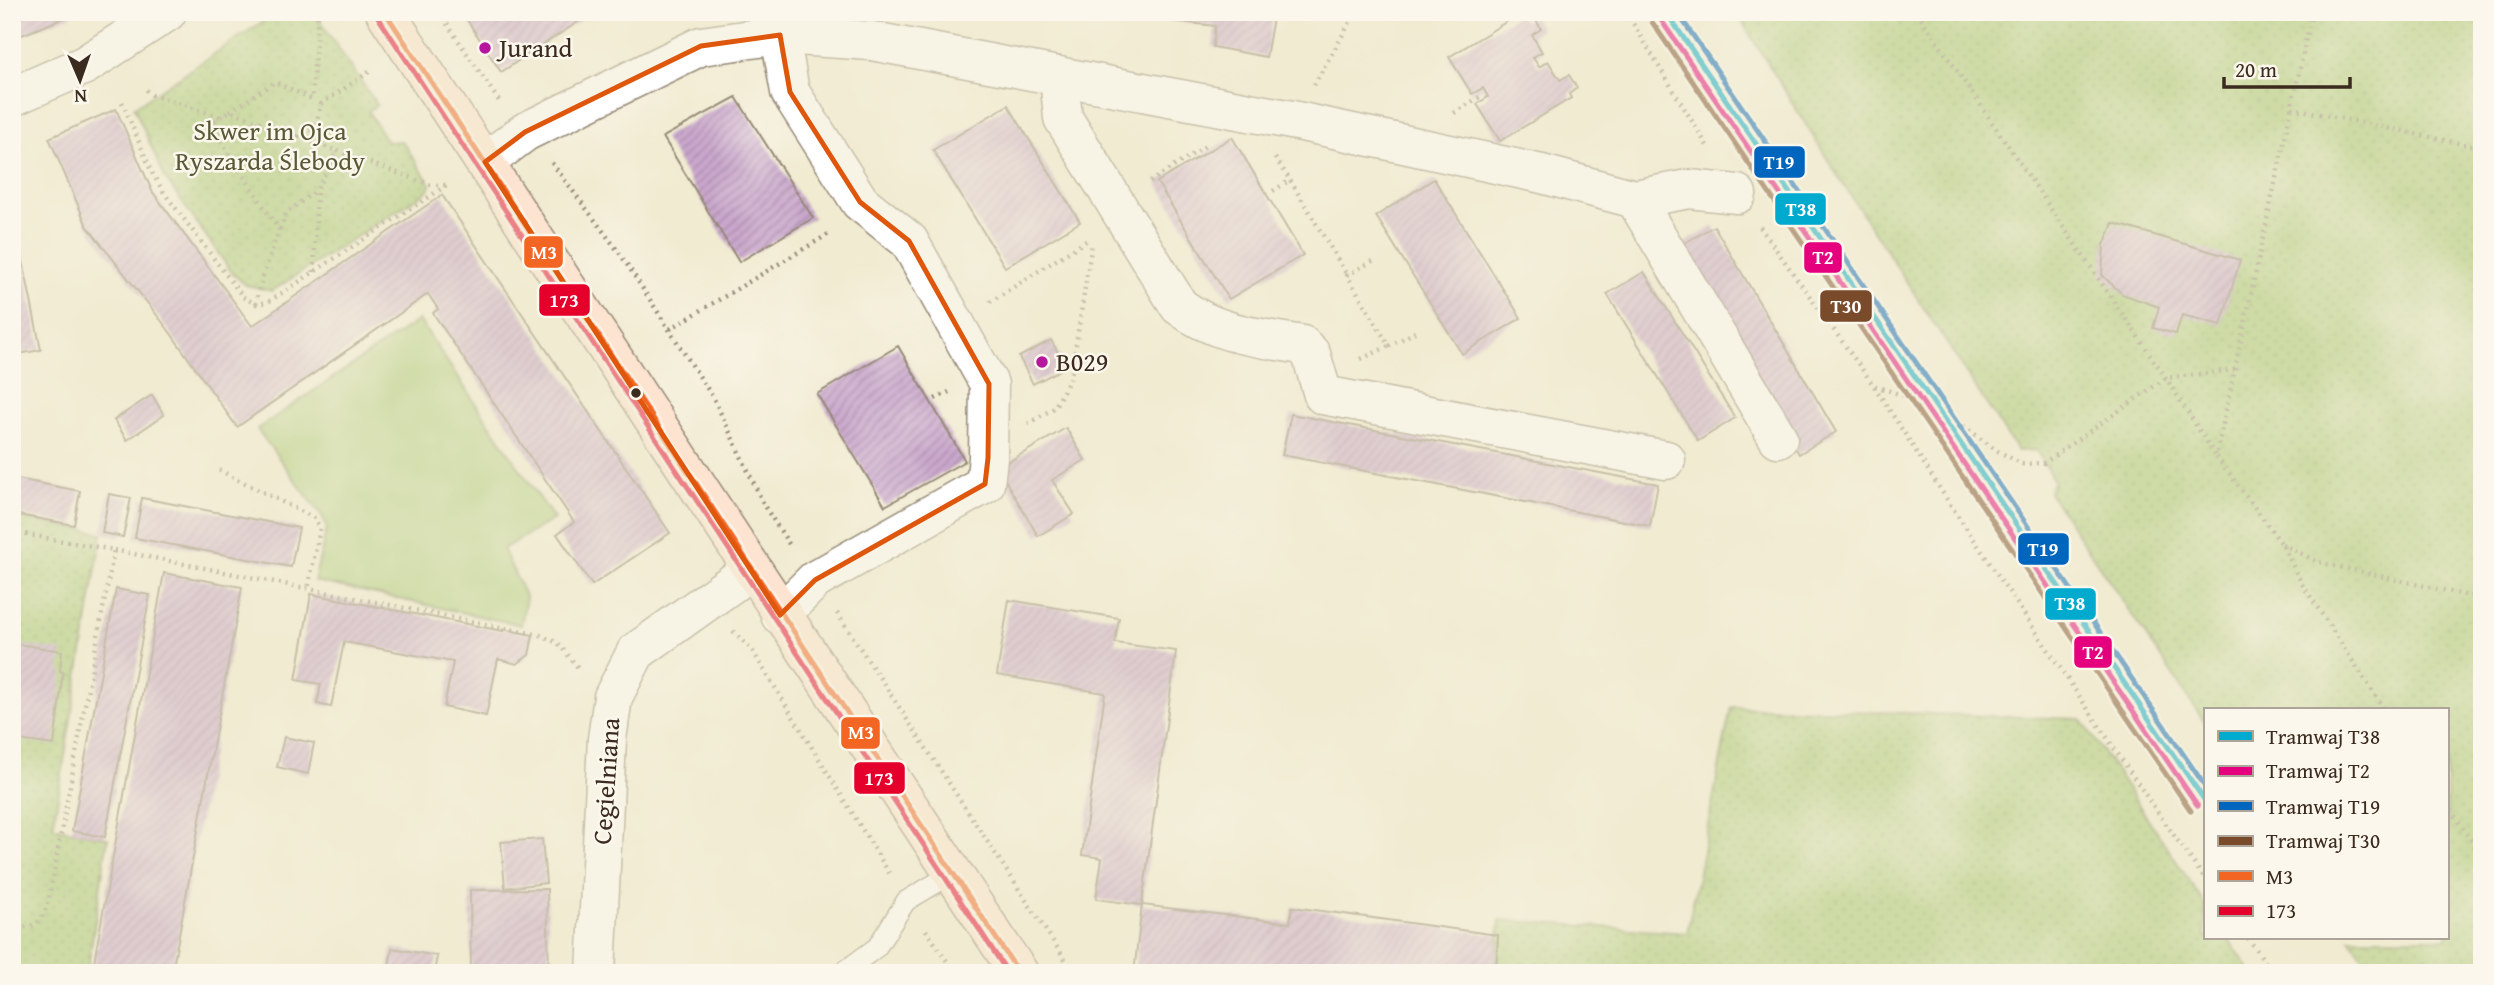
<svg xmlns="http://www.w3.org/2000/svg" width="2494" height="985" font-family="'Gentium Book Plus',serif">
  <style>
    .grass { fill: #a4c871; stroke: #707948; stroke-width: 2 }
    .park { fill: url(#park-dots); stroke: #707948; stroke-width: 2 }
    .building { fill: url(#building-hatch) }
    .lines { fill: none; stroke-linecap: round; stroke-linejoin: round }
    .service-casing { stroke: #968a78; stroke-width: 22 }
    .minor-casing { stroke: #968a78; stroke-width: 41 }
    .secondary-casing { stroke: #968a78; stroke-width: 41 }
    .path { stroke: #968a78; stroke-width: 4.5; stroke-dasharray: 2 5; stroke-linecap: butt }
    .service { stroke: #fff; stroke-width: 19 }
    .minor { stroke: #fff; stroke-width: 38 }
    .secondary { stroke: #fde4d1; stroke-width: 38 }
    .bus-1-casing { stroke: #fbf7ec; stroke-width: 10 }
    .bus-2-casing { stroke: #fbf7ec; stroke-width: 10 }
    .bus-1 { stroke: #f26522; stroke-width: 5 }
    .bus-2 { stroke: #e4002b; stroke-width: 5 }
    .tram-1-casing { stroke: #fbf7ec; stroke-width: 10 }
    .tram-2-casing { stroke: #fbf7ec; stroke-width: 10 }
    .tram-3-casing { stroke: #fbf7ec; stroke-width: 10 }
    .tram-4-casing { stroke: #fbf7ec; stroke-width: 10 }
    .tram-1 { stroke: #00a9ce; stroke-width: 5 }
    .tram-2 { stroke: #e5007d; stroke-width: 5 }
    .tram-3 { stroke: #0065bd; stroke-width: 5 }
    .tram-4 { stroke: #7a4b2a; stroke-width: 5 }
    .marked { fill: none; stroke: #df570d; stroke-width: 5; stroke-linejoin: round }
    .poi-dot { fill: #b5179e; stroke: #fbf7ec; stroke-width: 2.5 }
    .bus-dot { fill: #3b2a1e; stroke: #fbf7ec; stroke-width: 2.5 }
    .labels { text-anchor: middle; stroke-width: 5; stroke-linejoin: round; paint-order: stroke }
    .poi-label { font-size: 26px; fill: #3b2a1e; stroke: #fbf7ec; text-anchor: start }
    .park-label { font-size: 26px; fill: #5a5937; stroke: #fbf7ec }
    .street-label { font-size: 26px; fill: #3b2a1e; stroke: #fbf7ec }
    .line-badge { stroke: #fbf7ec; stroke-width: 2.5 }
    .badge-label { font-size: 19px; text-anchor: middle; font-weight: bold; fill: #fff }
  </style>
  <defs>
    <pattern id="park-dots" width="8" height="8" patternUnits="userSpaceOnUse" patternTransform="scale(1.75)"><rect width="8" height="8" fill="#a4c871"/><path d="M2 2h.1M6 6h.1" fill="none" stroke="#87a35c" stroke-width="1.8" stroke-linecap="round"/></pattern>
    <pattern id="building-hatch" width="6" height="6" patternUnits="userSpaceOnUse" patternTransform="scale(1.75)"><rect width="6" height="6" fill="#caa8ce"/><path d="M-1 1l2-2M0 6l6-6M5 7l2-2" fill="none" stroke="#a589a7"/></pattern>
  </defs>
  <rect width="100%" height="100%" fill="#fbf7ec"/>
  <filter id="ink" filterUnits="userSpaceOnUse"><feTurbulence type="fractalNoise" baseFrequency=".0143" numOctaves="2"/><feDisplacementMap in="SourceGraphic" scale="14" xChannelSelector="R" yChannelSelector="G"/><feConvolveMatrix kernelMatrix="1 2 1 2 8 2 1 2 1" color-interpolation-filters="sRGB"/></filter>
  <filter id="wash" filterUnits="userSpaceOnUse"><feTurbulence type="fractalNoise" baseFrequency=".00686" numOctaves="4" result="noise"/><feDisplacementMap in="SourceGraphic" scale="28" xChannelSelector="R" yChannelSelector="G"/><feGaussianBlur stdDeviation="1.57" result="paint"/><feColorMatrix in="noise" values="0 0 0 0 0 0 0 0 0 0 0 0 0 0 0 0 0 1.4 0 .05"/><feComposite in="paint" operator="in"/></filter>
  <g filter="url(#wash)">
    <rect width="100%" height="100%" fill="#f1ebd1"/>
    <polygon class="grass" points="419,320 554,519 503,549 526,598 521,625 314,581 327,528 322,516 257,429"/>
    <g class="park">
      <polygon points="277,12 314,12 377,105 368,111 387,142 402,141 431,185 426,192 272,291 246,285 233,274 165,178 134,107"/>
      <polygon points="1736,12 2482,12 2482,973 2374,973 2350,938 2447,938 2447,710 2205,710 2205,723 2049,492 2054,481 2036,450 2017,451 1841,181"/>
      <polygon points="12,517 102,533 53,827 108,838 87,973 12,973"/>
      <polygon points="1731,707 2081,719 2205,904 2205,938 2228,938 2252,973 1496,973 1500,920 1687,933"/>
    </g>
    <g id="blocks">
      <g class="building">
        <polygon points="12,12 79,12 12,39"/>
        <polygon points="462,12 580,12 584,18 501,72"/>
        <polygon points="1159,12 1274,12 1266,57 1213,47 1215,26 1164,20"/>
        <polygon points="1519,14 1524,21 1533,15 1541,29 1532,35 1542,52 1533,57 1539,67 1548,61 1560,80 1569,75 1577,88 1569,94 1571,98 1500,141 1477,104 1488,97 1483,88 1472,94 1449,57"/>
        <polygon points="736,97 813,218 739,262 663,137"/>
        <polygon points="1008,105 1080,222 1005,267 933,150"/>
        <polygon points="116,109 152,191 252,326 442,195 670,533 592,585 557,534 574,522 433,313 438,309 428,294 237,427 167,328 87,226 49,138"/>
        <polygon points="1232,137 1303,255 1229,299 1157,182"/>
        <polygon points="1434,179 1521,318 1462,354 1376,216"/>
        <polygon points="13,212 41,350 12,355 12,213"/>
        <polygon points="2113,223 2240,260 2221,325 2182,315 2176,334 2153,328 2159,307 2122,294 2102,275 2104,245"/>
        <polygon points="1714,226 1836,432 1799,454 1676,248"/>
        <polygon points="1644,272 1735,418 1698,441 1607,294"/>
        <polygon points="1051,340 1066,367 1033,384 1019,357"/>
        <polygon points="898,346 965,461 885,506 817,394"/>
        <polygon points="152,395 164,415 127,440 114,420"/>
        <polygon points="1291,414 1658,484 1650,526 1282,455"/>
        <polygon points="1066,428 1085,460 1052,480 1074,514 1038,536 998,468"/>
        <polygon points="12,478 80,491 74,525 12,514"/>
        <polygon points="109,494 131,498 123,537 102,533"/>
        <polygon points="142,498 299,528 291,567 135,538"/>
        <polygon points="164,573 242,587 172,973 92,973"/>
        <polygon points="116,589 150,595 105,837 72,831"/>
        <polygon points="311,594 503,631 503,629 533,635 529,655 517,664 498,659 486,716 444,707 453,662 344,642 331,707 317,704 321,684 296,680"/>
        <polygon points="1009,600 1119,618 1115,643 1176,651 1142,905 1290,923 1292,907 1498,935 1496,973 1134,973 1142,905 1096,899 1102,858 1082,855 1105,693 997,675"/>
        <polygon points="12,643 62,651 60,671 63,672 54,745 12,739"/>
        <polygon points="284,737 314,743 308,774 277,767"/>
        <polygon points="542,839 546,883 505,888 501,842"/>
        <polygon points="547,889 549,973 471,973 470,890"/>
        <polygon points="392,948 437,956 434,973 388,973"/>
      </g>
    </g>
  </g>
  <g filter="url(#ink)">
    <use href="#blocks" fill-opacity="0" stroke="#968a78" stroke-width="2"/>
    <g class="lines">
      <defs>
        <polyline id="service" points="842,973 877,947 906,901 953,873"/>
        <g id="minor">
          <polyline points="780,35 790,92 860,202 909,241 989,384 988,458 985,484 815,580 780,615"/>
          <path d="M 1059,76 L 1063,118 L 1179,306 C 1217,335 1257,337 1302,345 L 1311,354 L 1323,395 L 1666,460"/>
          <polyline points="12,97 85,65 167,12"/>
          <polyline points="485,162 525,132 701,46 780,35 872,41 1297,121 1542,174 1635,199 1689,189 1737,194"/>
          <polyline points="1635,199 1778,438"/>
          <polyline points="596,973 607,739 613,697 636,652 751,570"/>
        </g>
        <path id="secondary" d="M 385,12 C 596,333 806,654 1019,973"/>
      </defs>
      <use href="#service" class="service-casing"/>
      <use href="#minor" class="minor-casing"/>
      <use href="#secondary" class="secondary-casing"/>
      <g class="path">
        <polyline points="439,12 499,101"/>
        <polyline points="1626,12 1709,149"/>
        <polyline points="1917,12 2166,378 2215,455"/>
        <polyline points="2312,12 2216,456 2282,544 2302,584 2385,710"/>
        <polyline points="1314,85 1356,12"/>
        <polyline points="146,90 152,95 220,117"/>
        <polyline points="122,102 153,175 165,194 243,297 256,304 268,302 447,185"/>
        <polyline points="2292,108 2482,148"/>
        <polyline points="230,111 275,82 312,99 318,12"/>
        <polyline points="1454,113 1480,97"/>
        <polyline points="297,136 315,128"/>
        <polyline points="322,144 315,128 321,104 372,70"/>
        <polyline points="1275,158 1290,180"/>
        <polyline points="552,163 621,255 714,399 765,507 791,547"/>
        <polyline points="1150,182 1207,145"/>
        <polyline points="1273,191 1290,180 1347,275"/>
        <polyline points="1760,227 1874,386 1948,501 2151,803 2205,879"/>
        <polyline points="280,229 286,213 317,190"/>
        <polyline points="1373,261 1347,275 1389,346 1415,332"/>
        <polyline points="314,272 317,190 337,151 431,185 446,185"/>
        <polyline points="990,302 1089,239"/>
        <polyline points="256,304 259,288 279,230 210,124 230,111 337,151"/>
        <polyline points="670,329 832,232"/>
        <polyline points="1361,359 1389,346"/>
        <polyline points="1875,386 1938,407 1996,450 2022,464 2044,463 2166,378 2234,370"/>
        <polyline points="935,399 949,392"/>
        <polyline points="1028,424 1054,408 1071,377 1092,243"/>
        <polyline points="219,470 314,518 320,528 308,589"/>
        <path d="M 12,532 L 114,550 L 48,903 C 40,925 35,928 12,928"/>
        <polyline points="2282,544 2318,562 2482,599"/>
        <polyline points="114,550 540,635 558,643 580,670"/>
        <polyline points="837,613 1074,973"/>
        <polyline points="733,631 752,650 891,876"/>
        <polyline points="2447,804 2482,857"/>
        <polyline points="926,930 955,973"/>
        <polyline points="2248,938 2273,973"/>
      </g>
      <use href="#service" class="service"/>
      <use href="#minor" class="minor"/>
      <use href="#secondary" class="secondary"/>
      <defs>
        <polyline id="bus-1" points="385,12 1019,973"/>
        <polyline id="bus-2" points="378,17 1008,973"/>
      </defs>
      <use href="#bus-1" class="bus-1-casing"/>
      <use href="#bus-2" class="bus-2-casing"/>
      <use href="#bus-1" class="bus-1"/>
      <use href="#bus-2" class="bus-2"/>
      <defs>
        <polyline id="tram-1" points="1666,12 2205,801"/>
        <polyline id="tram-2" points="1659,17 2198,806"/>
        <polyline id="tram-3" points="1677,12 2205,786"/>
        <polyline id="tram-4" points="1652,22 2191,811"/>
      </defs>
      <use href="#tram-1" class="tram-1-casing"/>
      <use href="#tram-2" class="tram-2-casing"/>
      <use href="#tram-3" class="tram-3-casing"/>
      <use href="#tram-4" class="tram-4-casing"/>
      <use href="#tram-1" class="tram-1"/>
      <use href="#tram-2" class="tram-2"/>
      <use href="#tram-3" class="tram-3"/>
      <use href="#tram-4" class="tram-4"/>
    </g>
  </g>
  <path d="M0 0H2494V985H0ZM 780,35 L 790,92 L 860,202 L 909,241 L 989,384 L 988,458 L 985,484 L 815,580 L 780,615 L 485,162 L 525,132 L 701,46 Z" fill="#f1ebd1" fill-opacity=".55" fill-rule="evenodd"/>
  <path class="marked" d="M 780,35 L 790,92 L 860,202 L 909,241 L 989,384 L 988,458 L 985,484 L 815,580 L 780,615 L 485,162 L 525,132 L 701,46 Z"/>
  <g class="poi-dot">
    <circle cx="485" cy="48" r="7"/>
    <circle cx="1042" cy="362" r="7"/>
  </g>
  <circle class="bus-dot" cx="636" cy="393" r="6"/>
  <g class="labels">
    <g class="poi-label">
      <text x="499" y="57">Jurand</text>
      <text x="1056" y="371">B029</text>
    </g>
    <g class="park-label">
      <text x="270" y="140">Skwer im Ojca<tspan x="270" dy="30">Ryszarda Ślebody</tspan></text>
    </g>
    <g class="street-label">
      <text transform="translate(606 781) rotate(-86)" y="9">Cegielniana</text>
    </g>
  </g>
  <g class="line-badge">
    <rect x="1753" y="145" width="53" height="34" rx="7" fill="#0065bd"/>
    <rect x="1774" y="192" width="53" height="34" rx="7" fill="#00a9ce"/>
    <rect x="523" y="235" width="41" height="34" rx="7" fill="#f26522"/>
    <rect x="1803" y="241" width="40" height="33" rx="7" fill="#e5007d"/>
    <rect x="538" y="283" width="53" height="34" rx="7" fill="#e4002b"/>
    <rect x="1819" y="289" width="54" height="34" rx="7" fill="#7a4b2a"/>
    <rect x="2017" y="532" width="53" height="34" rx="7" fill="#0065bd"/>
    <rect x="2044" y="587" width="53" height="34" rx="7" fill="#00a9ce"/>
    <rect x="2073" y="635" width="40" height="34" rx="7" fill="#e5007d"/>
    <rect x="840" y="716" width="41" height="34" rx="7" fill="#f26522"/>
    <rect x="853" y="761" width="53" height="34" rx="7" fill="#e4002b"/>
  </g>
  <g class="badge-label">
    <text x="1779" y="169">T19</text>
    <text x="1801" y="216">T38</text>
    <text x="544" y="259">M3</text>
    <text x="1823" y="264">T2</text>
    <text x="564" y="307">173</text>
    <text x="1846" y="313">T30</text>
    <text x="2043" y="556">T19</text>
    <text x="2070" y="610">T38</text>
    <text x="2093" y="659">T2</text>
    <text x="861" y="739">M3</text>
    <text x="879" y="785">173</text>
  </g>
  <rect width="2494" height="985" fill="none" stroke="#fbf7ec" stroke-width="42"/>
  <rect x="2204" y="708" width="245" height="231" fill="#fbf7ec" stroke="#aea59a" stroke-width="2"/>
  <rect x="2218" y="731" width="35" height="10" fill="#00a9ce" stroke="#aea59a" stroke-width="2"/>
  <text x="2266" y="744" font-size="21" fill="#3b2a1e">Tramwaj T38</text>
  <rect x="2218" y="766" width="35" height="10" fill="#e5007d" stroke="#aea59a" stroke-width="2"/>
  <text x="2266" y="778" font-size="21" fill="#3b2a1e">Tramwaj T2</text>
  <rect x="2218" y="801" width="35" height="10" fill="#0065bd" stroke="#aea59a" stroke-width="2"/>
  <text x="2266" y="814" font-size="21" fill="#3b2a1e">Tramwaj T19</text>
  <rect x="2218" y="836" width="35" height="10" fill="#7a4b2a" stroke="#aea59a" stroke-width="2"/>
  <text x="2266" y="848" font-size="21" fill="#3b2a1e">Tramwaj T30</text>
  <rect x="2218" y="871" width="35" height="10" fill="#f26522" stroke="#aea59a" stroke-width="2"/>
  <text x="2266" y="884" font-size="21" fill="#3b2a1e">M3</text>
  <rect x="2218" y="906" width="35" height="10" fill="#e4002b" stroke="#aea59a" stroke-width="2"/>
  <text x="2266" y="918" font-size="21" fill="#3b2a1e">173</text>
  <g transform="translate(80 80) rotate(178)" stroke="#fbf7ec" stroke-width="5" paint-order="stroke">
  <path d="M0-5L12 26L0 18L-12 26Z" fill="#3b2a1e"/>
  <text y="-10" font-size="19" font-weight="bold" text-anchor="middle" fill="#3b2a1e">N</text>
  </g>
  <path d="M2224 77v10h126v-10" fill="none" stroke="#3b2a1e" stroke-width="3.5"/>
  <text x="2235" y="77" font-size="21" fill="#3b2a1e" stroke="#fbf7ec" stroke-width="5" paint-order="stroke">20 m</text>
</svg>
